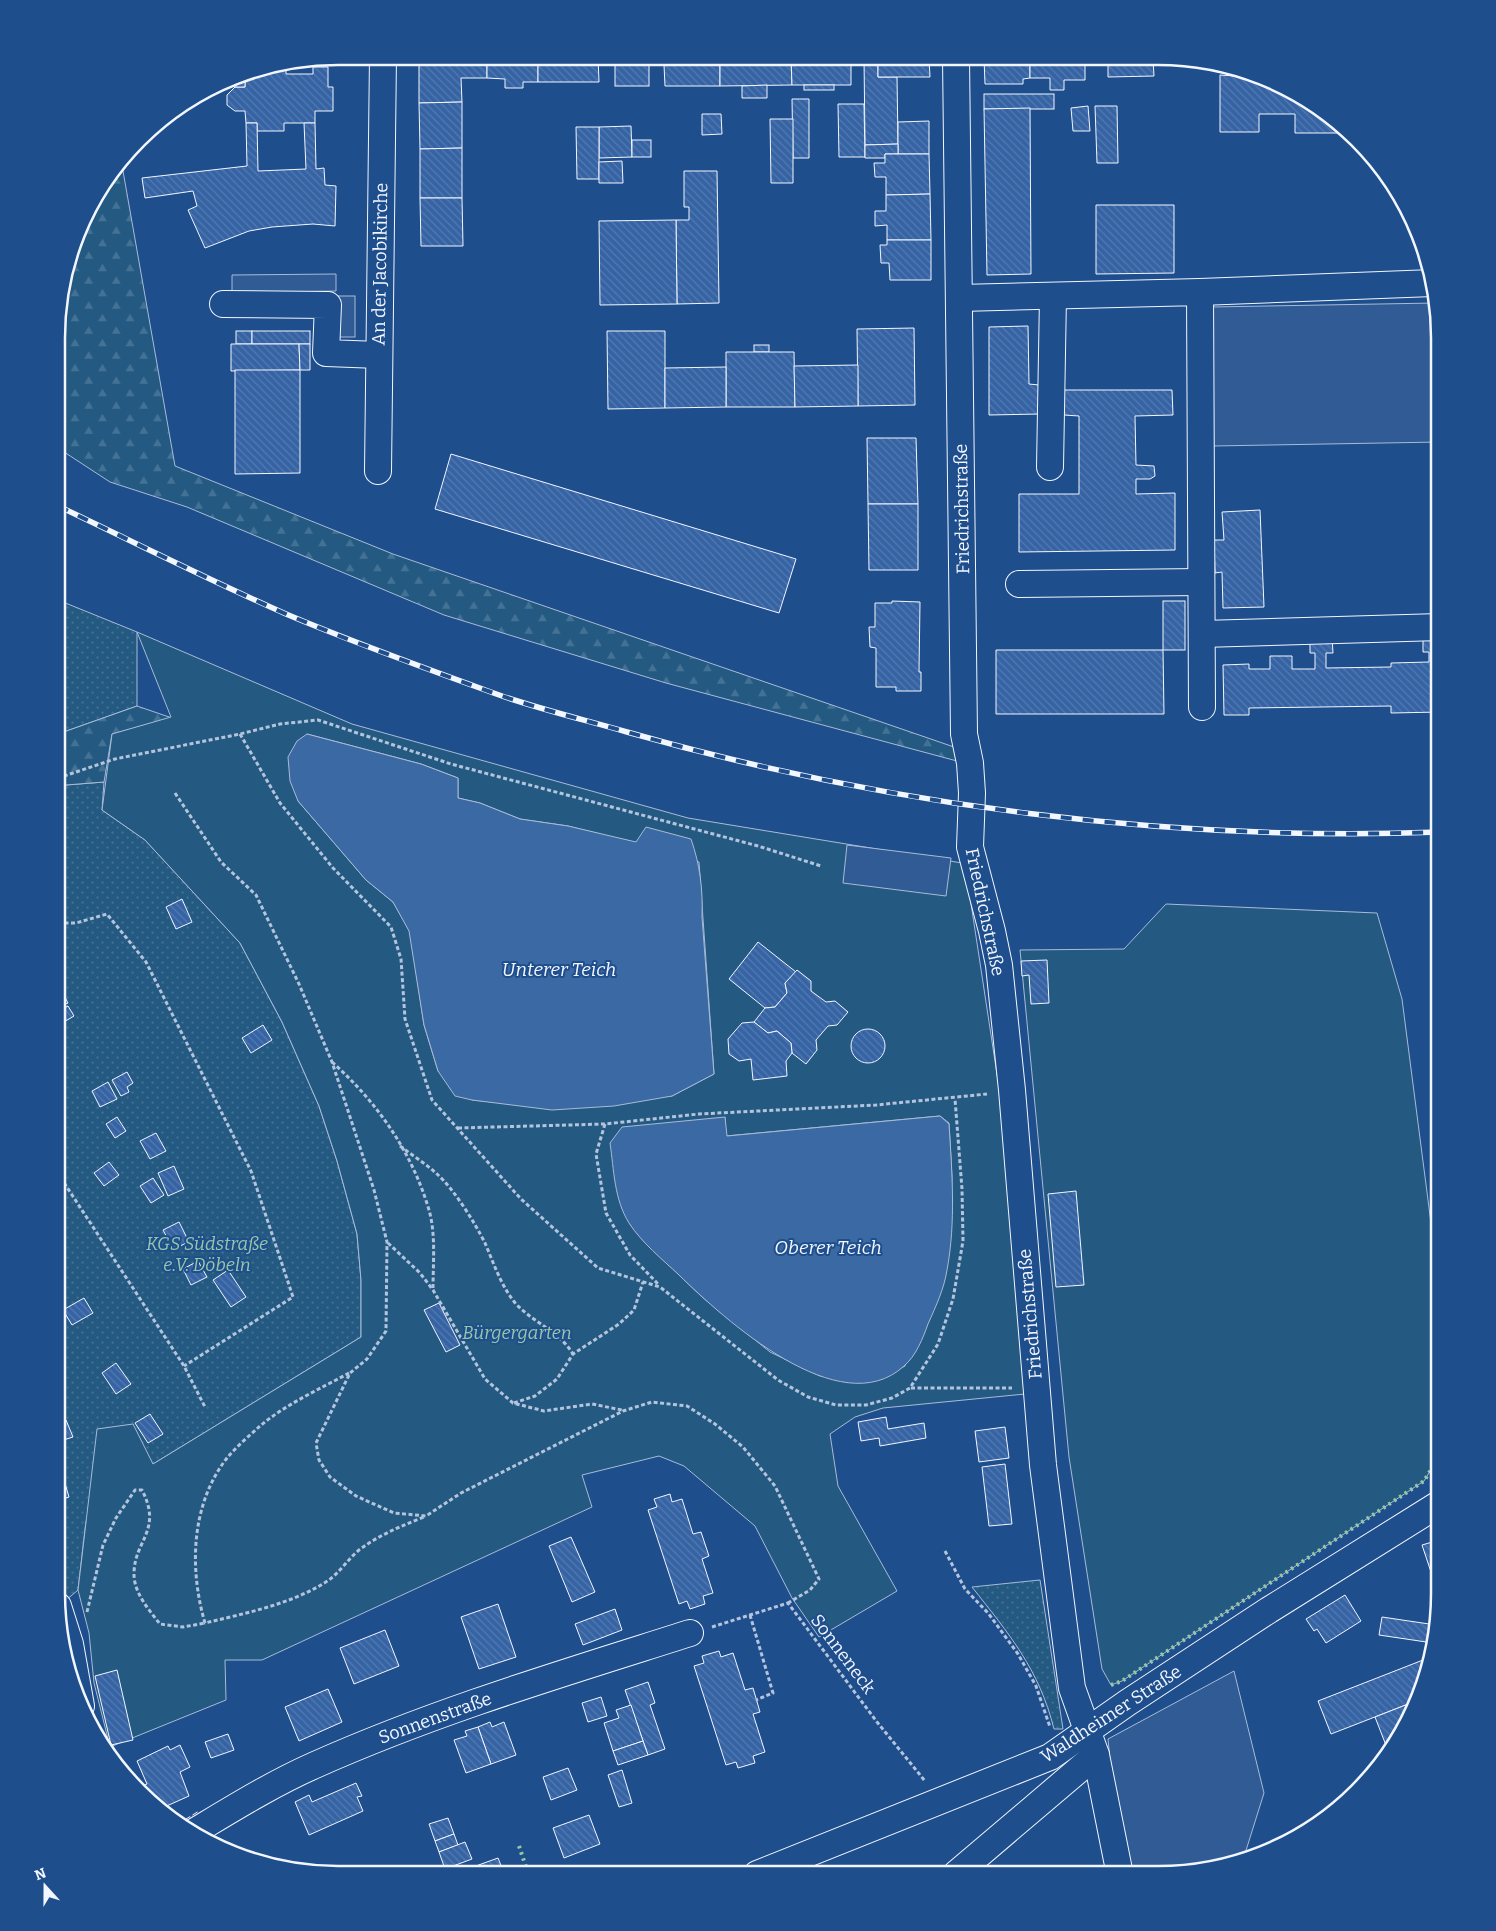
<svg xmlns="http://www.w3.org/2000/svg" width="1496" height="1931" font-family="Bitter,serif">
  <style>
    .grass { fill: url(#grass-dots); stroke: #a8bbd7 }
    .forest { fill: url(#forest-firs); stroke: #a8bbd7 }
    .park { fill: #245a82; stroke: #a8bbd7; fill-rule: evenodd }
    .parking { fill: #305b95; stroke: #a8bbd7 }
    .water { fill: #3b69a3; stroke: #a8bbd7 }
    .building { fill: url(#building-back-hatch); stroke: #f2f6ff }
    .lines { fill: none; stroke-linecap: round; stroke-linejoin: round }
    .minor-casing { stroke: #f2f6ff; stroke-width: 28 }
    .path { stroke: #b3c4dc; stroke-width: 3; stroke-dasharray: 4 2.5; stroke-linecap: butt }
    .minor { stroke: #1f4e8c; stroke-width: 26 }
    .rail-casing { stroke: #f2f6ff; stroke-width: 5.5 }
    .rail { stroke: #1f4e8c; stroke-width: 4; stroke-dasharray: 11; stroke-linecap: butt }
    .hedge { stroke: #97c8a6; stroke-width: 4; stroke-dasharray: 2.5 4; stroke-linecap: butt }
    .fence { stroke: #f2f6ff; stroke-width: 1; stroke-dasharray: 6 2.5; stroke-linecap: butt }
    .labels { text-anchor: middle; stroke-width: 4; stroke-linejoin: round; paint-order: stroke }
    .street-label { font-size: 18px; fill: #f2f6ff; stroke: #1f4e8c }
    .park-label { font-size: 18px; font-style: italic; fill: #97c8a6; stroke: #1f4e8c }
    .water-label { font-size: 19px; font-style: italic; fill: #f2f6ff; stroke: #1f4e8c }
    .rim { fill: none; stroke: #f2f6ff; stroke-width: 2.5 }
  </style>
  <defs>
    <pattern id="grass-dots" width="8" height="8" patternUnits="userSpaceOnUse" patternTransform="scale(1.25)"><rect width="8" height="8" fill="#245a82"/><path d="M2 2h.1M6 6h.1" fill="none" stroke="#447295" stroke-width="1.8" stroke-linecap="round"/></pattern>
    <pattern id="forest-firs" width="22" height="20" patternUnits="userSpaceOnUse" patternTransform="scale(1.25)"><rect width="22" height="20" fill="#245a82"/><path d="M5 1l3.5 6h-7zM16 11l3.5 6h-7z" fill="#447295"/></pattern>
    <pattern id="building-back-hatch" width="6" height="6" patternUnits="userSpaceOnUse" patternTransform="scale(1.25)"><rect width="6" height="6" fill="#3563a3"/><path d="M-1 5l2 2M0 0l6 6M5-1l2 2" fill="none" stroke="#537ab1"/></pattern>
  </defs>
  <rect width="100%" height="100%" fill="#1f4e8c"/>
  <g class="grass">
    <polygon points="58,600 137,632 137,706 58,734"/>
    <polygon points="58,782 66,785 104,782 102,810 145,840 240,943 282,1022 319,1106 337,1161 357,1234 361,1280 361,1337 153,1464 86,1521 78,1590 58,1607 56,1593"/>
    <path d="M 1040,1580 L 1063,1729 L 1054,1729 C 1039,1669 1009,1634 972,1587 Z"/>
  </g>
  <g class="forest">
    <polygon points="116,170 123,171 175,466 393,554 954,747 957,761 666,683 444,615 187,507 110,482 58,448 59,301 94,197"/>
    <polygon points="137,706 172,718 112,734 104,782 66,785 58,782 58,734"/>
  </g>
  <g class="park">
    <path d="M 137,632 L 352,724 L 688,818 L 962,863 L 968,884 L 1007,1140 L 1025,1394 L 883,1408 L 855,1417 L 830,1434 L 838,1486 L 897,1591 L 819,1637 L 792,1598 L 755,1526 L 684,1466 L 659,1456 L 582,1475 L 592,1507 L 262,1660 L 225,1660 L 226,1700 L 110,1747 L 94,1683 L 89,1633 L 78,1590 L 97,1429 L 133,1424 L 153,1464 L 361,1337 L 361,1280 L 357,1234 L 337,1161 L 319,1106 L 282,1022 L 240,943 L 145,840 L 102,810 L 112,734 L 171,717 ZM 307,734 L 421,764 L 458,778 L 458,798 L 480,803 L 520,819 L 568,826 L 636,843 L 699,862 L 714,1074 L 672,1096 L 523,1105 L 472,1100 L 438,1071 L 424,1025 L 410,931 L 393,902 L 366,880 L 298,801 ZM 940,1116 L 949,1123 L 952,1177 L 950,1236 L 905,1366 L 883,1378 L 820,1376 L 770,1352 L 702,1297 L 640,1237 L 630,1224 L 725,1117 L 726,1136 Z"/>
    <polygon points="1166,904 1377,913 1402,999 1439,1285 1439,1438 1437,1460 1424,1481 1122,1681 1111,1685 1102,1669 1069,1457 1020,950 1124,949"/>
  </g>
  <g class="parking">
    <polygon points="336,274 336,291 232,293 232,275"/>
    <rect x="337" y="296" width="18" height="41"/>
    <polygon points="1435,303 1440,338 1440,442 1213,446 1211,307"/>
    <polygon points="847,845 951,858 946,896 843,883"/>
    <polygon points="1234,1671 1264,1793 1243,1860 1230,1865 1158,1875 1127,1875 1113,1791 1108,1739"/>
  </g>
  <g class="water">
    <path d="M 307,734 L 421,764 L 458,778 L 458,798 L 480,803 L 520,819 L 568,826 L 636,842 L 646,827 L 691,839 C 700,865 703,889 702,917 L 714,1074 L 672,1096 L 614,1106 L 552,1110 L 472,1100 L 455,1096 L 438,1071 L 424,1025 L 409,931 L 393,902 L 366,880 L 298,801 L 290,781 L 288,757 L 297,741 Z"/>
    <path d="M 940,1116 L 949,1124 C 952,1172 956,1222 947,1270 C 944,1289 936,1306 928,1324 C 923,1338 916,1356 904,1366 C 840,1425 723,1318 679,1275 C 662,1259 642,1243 629,1223 C 614,1199 614,1170 610,1143 L 622,1127 L 725,1117 L 727,1136 Z"/>
  </g>
  <g class="building">
    <polygon points="419,56 487,57 487,78 461,78 462,102 419,103"/>
    <polygon points="487,57 538,57 538,82 523,82 523,88 505,88 505,79 487,78"/>
    <polygon points="538,57 598,57 599,82 538,82"/>
    <rect x="615" y="57" width="34" height="29"/>
    <polygon points="649,57 720,57 720,86 665,86 664,65 649,65"/>
    <polygon points="720,57 791,58 792,85 720,86"/>
    <polygon points="791,58 851,58 851,85 792,85"/>
    <polygon points="864,58 878,58 878,77 897,77 898,144 865,145"/>
    <polygon points="878,58 929,58 930,77 878,77"/>
    <polygon points="984,58 1030,58 1030,78 1023,79 1023,84 985,84"/>
    <polygon points="1030,58 1085,58 1085,80 1064,80 1064,90 1050,90 1050,78 1030,78"/>
    <polygon points="1108,58 1153,59 1154,76 1108,77"/>
    <polygon points="286,66 286,74 313,74 313,67 328,67 328,87 333,87 333,111 315,111 315,123 284,123 284,131 257,131 257,123 246,123 245,111 235,111 227,105 227,95 235,87 245,87 245,75 255,75 255,70"/>
    <polygon points="246,72 255,72 255,75 245,75 245,87 235,87 235,78"/>
    <polygon points="1220,75 1265,78 1329,114 1349,133 1295,133 1295,114 1259,114 1259,132 1220,132"/>
    <polygon points="767,85 767,98 742,98 742,86"/>
    <rect x="804" y="85" width="30" height="5"/>
    <rect x="984" y="94" width="70" height="15"/>
    <polygon points="792,99 809,99 809,158 793,158"/>
    <polygon points="462,102 462,148 420,149 419,103"/>
    <polygon points="838,104 864,104 865,157 839,157"/>
    <polygon points="1088,106 1090,131 1073,131 1071,108"/>
    <polygon points="1095,106 1117,106 1118,163 1097,163"/>
    <polygon points="1030,108 1031,274 987,275 984,109"/>
    <polygon points="702,114 721,114 722,134 702,135"/>
    <polygon points="770,119 793,119 793,183 771,183"/>
    <polygon points="929,121 929,154 898,154 898,122"/>
    <polygon points="246,123 257,123 258,171 306,169 304,123 315,123 316,169 324,168 325,185 336,186 335,226 313,224 272,227 249,231 205,248 188,210 197,206 193,191 145,198 142,178 247,166"/>
    <polygon points="631,126 632,157 599,158 599,127"/>
    <polygon points="576,127 599,127 599,179 577,179"/>
    <rect x="632" y="140" width="19" height="17"/>
    <polygon points="898,144 898,154 885,154 885,158 865,158 865,145"/>
    <polygon points="462,148 462,198 420,198 420,149"/>
    <polygon points="885,154 929,154 930,194 886,195 886,177 875,177 874,163 885,163"/>
    <polygon points="622,161 623,183 599,183 599,162"/>
    <polygon points="684,171 717,171 719,303 677,304 676,220 689,220 689,207 684,207"/>
    <polygon points="930,194 931,240 887,240 887,225 875,226 875,211 886,211 886,195"/>
    <polygon points="420,198 462,198 463,246 421,246"/>
    <polygon points="1096,205 1174,205 1174,273 1096,274"/>
    <polygon points="676,220 677,304 600,305 599,221"/>
    <polygon points="887,240 931,240 931,280 890,280 889,263 881,263 880,245 887,245"/>
    <polygon points="1028,326 1029,384 1039,385 1040,414 989,415 989,327"/>
    <polygon points="914,328 915,405 858,406 857,329"/>
    <rect x="236" y="331" width="16" height="13"/>
    <rect x="252" y="331" width="58" height="13"/>
    <polygon points="607,331 665,331 665,408 608,409"/>
    <polygon points="231,344 299,344 300,370 231,371"/>
    <polygon points="299,344 310,344 310,370 300,370"/>
    <rect x="754" y="345" width="15" height="7"/>
    <polygon points="726,352 794,352 795,407 726,407"/>
    <polygon points="858,365 858,406 795,407 794,366"/>
    <polygon points="726,367 726,407 665,408 665,368"/>
    <polygon points="235,370 300,370 300,473 235,474"/>
    <polygon points="1063,390 1172,390 1173,415 1135,416 1136,465 1154,466 1155,476 1150,479 1136,479 1136,494 1175,493 1175,550 1019,552 1019,494 1079,494 1079,416 1064,415"/>
    <polygon points="867,438 916,438 918,504 868,504"/>
    <polygon points="451,454 796,559 779,613 435,509"/>
    <polygon points="868,504 918,504 918,570 869,570"/>
    <polygon points="1260,510 1264,607 1223,608 1222,572 1215,573 1214,540 1224,540 1222,512"/>
    <polygon points="892,601 920,602 919,672 921,672 921,691 896,691 896,687 876,687 876,648 870,647 869,627 875,627 875,603 892,603"/>
    <rect x="1163" y="601" width="22" height="49"/>
    <polygon points="1440,632 1440,652 1436,652 1437,662 1440,662 1440,712 1391,713 1391,706 1249,708 1249,715 1224,715 1223,665 1249,664 1249,669 1270,669 1270,656 1292,656 1292,669 1315,669 1315,653 1310,653 1310,639 1332,638 1333,653 1326,653 1326,668 1391,667 1391,663 1429,662 1429,652 1423,652 1423,633"/>
    <polygon points="996,650 1163,650 1164,714 996,714"/>
    <polygon points="182,899 192,922 176,929 166,907"/>
    <polygon points="758,942 796,972 785,983 787,993 775,1007 765,1008 729,979"/>
    <polygon points="1047,960 1049,1003 1031,1004 1029,975 1022,976 1021,961"/>
    <polygon points="797,970 811,981 811,991 826,1002 835,1001 848,1012 837,1025 828,1026 816,1040 817,1050 806,1064 792,1053 791,1043 777,1031 768,1033 754,1022 765,1008 775,1007 787,993 785,983"/>
    <polygon points="59,986 68,1003 57,1008 57,987"/>
    <polygon points="68,1006 74,1016 57,1026 57,1012"/>
    <polygon points="754,1022 768,1033 777,1031 791,1043 792,1053 786,1061 787,1076 753,1080 751,1059 739,1061 729,1054 728,1039 742,1023"/>
    <polygon points="263,1025 272,1040 251,1053 242,1038"/>
    <circle cx="868" cy="1046" r="17"/>
    <polygon points="127,1072 133,1083 127,1087 129,1092 121,1096 112,1080"/>
    <polygon points="108,1082 117,1099 100,1107 92,1091"/>
    <polygon points="117,1117 126,1131 115,1138 106,1124"/>
    <polygon points="156,1133 166,1151 150,1159 140,1141"/>
    <polygon points="109,1162 119,1175 104,1186 94,1173"/>
    <polygon points="174,1166 184,1189 168,1196 158,1173"/>
    <polygon points="153,1178 164,1195 151,1203 140,1186"/>
    <polygon points="1076,1191 1084,1285 1056,1287 1048,1194"/>
    <polygon points="179,1222 189,1242 173,1249 163,1230"/>
    <polygon points="198,1261 207,1277 191,1285 183,1269"/>
    <polygon points="228,1270 246,1297 231,1307 213,1280"/>
    <polygon points="84,1298 93,1313 72,1325 63,1310"/>
    <polygon points="439,1303 460,1345 446,1352 424,1310"/>
    <polygon points="116,1363 131,1384 116,1394 102,1373"/>
    <polygon points="150,1414 163,1434 148,1443 135,1423"/>
    <polygon points="886,1417 888,1429 924,1423 926,1438 880,1446 879,1438 861,1441 858,1422"/>
    <polygon points="66,1420 73,1437 57,1442 57,1424"/>
    <polygon points="1005,1427 1009,1458 979,1462 975,1431"/>
    <polygon points="1005,1464 1012,1524 989,1526 982,1467"/>
    <polygon points="64,1480 69,1497 56,1501 56,1482"/>
    <polygon points="670,1494 672,1502 682,1499 693,1534 701,1532 709,1556 702,1559 713,1593 703,1596 705,1604 690,1609 687,1601 679,1604 648,1510 657,1507 654,1499"/>
    <polygon points="571,1537 595,1592 572,1602 549,1546"/>
    <polygon points="1439,1540 1439,1596 1422,1545"/>
    <polygon points="1345,1595 1361,1621 1326,1643 1317,1629 1314,1631 1306,1619"/>
    <polygon points="498,1604 516,1657 479,1669 461,1617"/>
    <polygon points="615,1609 622,1630 583,1645 575,1624"/>
    <polygon points="1382,1617 1436,1625 1433,1643 1379,1635"/>
    <polygon points="385,1630 399,1666 354,1684 340,1648"/>
    <polygon points="719,1651 721,1657 733,1653 745,1690 753,1688 760,1712 753,1714 765,1752 753,1756 755,1763 738,1768 736,1762 726,1765 694,1666 704,1663 702,1656"/>
    <polygon points="1423,1660 1426,1667 1428,1666 1425,1683 1416,1701 1331,1734 1318,1701"/>
    <polygon points="117,1670 133,1740 111,1745 95,1676"/>
    <polygon points="648,1682 655,1703 650,1705 665,1749 648,1755 625,1690"/>
    <polygon points="328,1689 342,1722 299,1741 285,1707"/>
    <polygon points="601,1697 607,1716 588,1722 582,1703"/>
    <polygon points="1416,1701 1392,1749 1389,1753 1375,1717"/>
    <polygon points="631,1705 643,1741 613,1751 604,1723 619,1718 616,1710"/>
    <polygon points="490,1722 492,1727 504,1722 516,1755 491,1764 478,1727"/>
    <polygon points="478,1727 491,1764 466,1773 454,1740 467,1736 465,1731"/>
    <polygon points="228,1734 234,1750 211,1758 205,1742"/>
    <polygon points="643,1741 648,1755 618,1765 613,1751"/>
    <polygon points="180,1745 190,1767 180,1772 189,1796 160,1809 152,1793 146,1796 143,1793 140,1787 147,1784 137,1761 168,1746 170,1750"/>
    <polygon points="568,1768 577,1790 551,1800 543,1777"/>
    <polygon points="622,1770 632,1803 619,1807 608,1775"/>
    <polygon points="356,1783 362,1796 357,1797 363,1811 309,1835 295,1802 309,1795 312,1802"/>
    <polygon points="589,1815 600,1844 564,1858 553,1828"/>
    <polygon points="448,1818 454,1834 435,1841 429,1824"/>
    <polygon points="454,1834 458,1845 439,1852 435,1841"/>
    <polygon points="465,1842 472,1859 445,1869 439,1852"/>
    <polygon points="498,1858 504,1873 462,1873 462,1871"/>
  </g>
  <g class="lines">
    <defs>
      <g id="minor">
        <polyline points="956,58 964,734 970,763 972,793 970,847 992,931 999,965 1012,1090 1043,1465 1072,1688 1096,1755 1120,1875"/>
        <polyline points="1200,292 1433,283"/>
        <polyline points="960,298 1200,292 1202,707"/>
        <polyline points="223,304 328,305 326,353 379,355"/>
        <polyline points="1050,467 1053,296"/>
        <polyline points="378,471 383,56"/>
        <polyline points="1019,584 1201,582"/>
        <polyline points="1202,634 1440,627"/>
        <polyline points="58,1606 70,1644 81,1706"/>
        <path d="M 192,1833 C 232,1809 272,1784 315,1765 C 436,1711 564,1673 690,1633"/>
        <polyline points="757,1874 1050,1757 1127,1703 1269,1610 1439,1504"/>
        <polyline points="956,1874 1096,1755"/>
      </g>
    </defs>
    <use href="#minor" class="minor-casing"/>
    <g class="path">
      <polyline points="240,734 280,803 333,868 391,927 401,959 405,1019 432,1100 521,1199 598,1268 660,1287 778,1380 808,1397 836,1405 866,1405 892,1398 910,1388 938,1344 953,1299 963,1241 962,1189 955,1099"/>
      <polyline points="58,775 61,777 115,759 240,734 280,724 318,720 451,764 758,846 821,866"/>
      <polyline points="175,793 221,862 256,895 299,984 332,1062 374,1190 387,1242 386,1331 367,1359 350,1373 316,1443 319,1460 330,1477 356,1496 394,1513 426,1516 461,1493 623,1411 652,1402 687,1406 715,1424 743,1447 775,1486 819,1579 810,1590 788,1603"/>
      <polyline points="58,923 76,923 107,914 146,962 251,1171 293,1297 184,1366"/>
      <path d="M 332,1062 C 377,1102 412,1152 429,1210 C 436,1234 433,1264 433,1289"/>
      <polyline points="605,1124 596,1154 606,1213 630,1255 659,1285"/>
      <polyline points="458,1128 605,1124 699,1114 876,1105 987,1094"/>
      <path d="M 400,1146 C 412,1155 426,1164 437,1174 C 454,1189 475,1223 485,1243 C 494,1264 501,1286 516,1304 C 534,1323 559,1331 573,1354"/>
      <polyline points="57,1172 184,1366 205,1407"/>
      <polyline points="388,1243 420,1273 433,1290 485,1379 513,1403 544,1411 592,1404 622,1410"/>
      <path d="M 349,1373 C 320,1389 286,1404 260,1426 C 249,1436 236,1447 227,1458 C 191,1504 189,1569 205,1623 C 246,1613 293,1604 329,1580 C 340,1572 348,1559 359,1550 C 379,1535 401,1526 424,1517"/>
      <polyline points="911,1388 1012,1388"/>
      <polyline points="514,1403 535,1396 557,1379 573,1354 619,1324 634,1310 643,1282"/>
      <polyline points="945,1551 965,1589 988,1613 1018,1654 1036,1686 1050,1727"/>
      <path d="M 87,1612 L 103,1545 L 116,1518 L 135,1490 L 142,1490 C 163,1531 134,1540 134,1574 C 134,1593 149,1610 160,1624 L 183,1627 L 205,1623"/>
      <polyline points="750,1615 773,1693 756,1700"/>
      <polyline points="712,1627 788,1603 877,1722 925,1781"/>
    </g>
    <use href="#minor" class="minor"/>
    <defs>
      <path id="rail" d="M 58,506 C 134,542 209,580 286,614 C 357,644 430,670 502,696 C 543,710 585,720 627,732 C 889,806 1167,842 1440,832"/>
    </defs>
    <use href="#rail" class="rail-casing"/>
    <use href="#rail" class="rail"/>
    <g class="hedge">
      <polyline points="1111,1685 1122,1681 1424,1481 1437,1460"/>
      <polyline points="519,1846 528,1873"/>
    </g>
    <polyline class="fence" points="178,1824 199,1811"/>
  </g>
  <g class="labels">
    <g class="street-label">
      <text transform="translate(380 264) rotate(-89)" y="6">An der Jacobikirche</text>
      <text transform="translate(962 509) rotate(-91)" y="6">Friedrichstraße</text>
      <text transform="translate(985 912) rotate(78)" y="6">Friedrichstraße</text>
      <text transform="translate(1030 1314) rotate(-95)" y="6">Friedrichstraße</text>
      <text transform="translate(843 1654) rotate(53)" y="6">Sonneneck</text>
      <text transform="translate(1111 1714) rotate(-33)" y="6">Waldheimer Straße</text>
      <text transform="translate(435 1718) rotate(-20)" y="6">Sonnenstraße</text>
    </g>
    <g class="park-label">
      <text x="207" y="1250">KGS Südstraße<tspan x="207" dy="21">e.V. Döbeln</tspan></text>
      <text x="517" y="1339">Bürgergarten</text>
    </g>
    <g class="water-label">
      <text x="559" y="976">Unterer Teich</text>
      <text x="828" y="1254">Oberer Teich</text>
    </g>
  </g>
  <path d="M0 0H1496V1931H0ZM338 65H1158A273 273 0 0 1 1431 338V1593A273 273 0 0 1 1158 1866H338A273 273 0 0 1 65 1593V338A273 273 0 0 1 338 65Z" fill="#1f4e8c" fill-rule="evenodd"/>
  <path class="rim" d="M338 65H1158A273 273 0 0 1 1431 338V1593A273 273 0 0 1 1158 1866H338A273 273 0 0 1 65 1593V338A273 273 0 0 1 338 65Z"/>
  <g transform="translate(45 1886) rotate(339)" stroke="#1f4e8c" stroke-width="4" paint-order="stroke">
  <path d="M0-4L9 19L0 12L-9 19Z" fill="#f2f6ff"/>
  <text y="-8" font-size="14" font-weight="bold" text-anchor="middle" fill="#f2f6ff">N</text>
  </g>
</svg>
